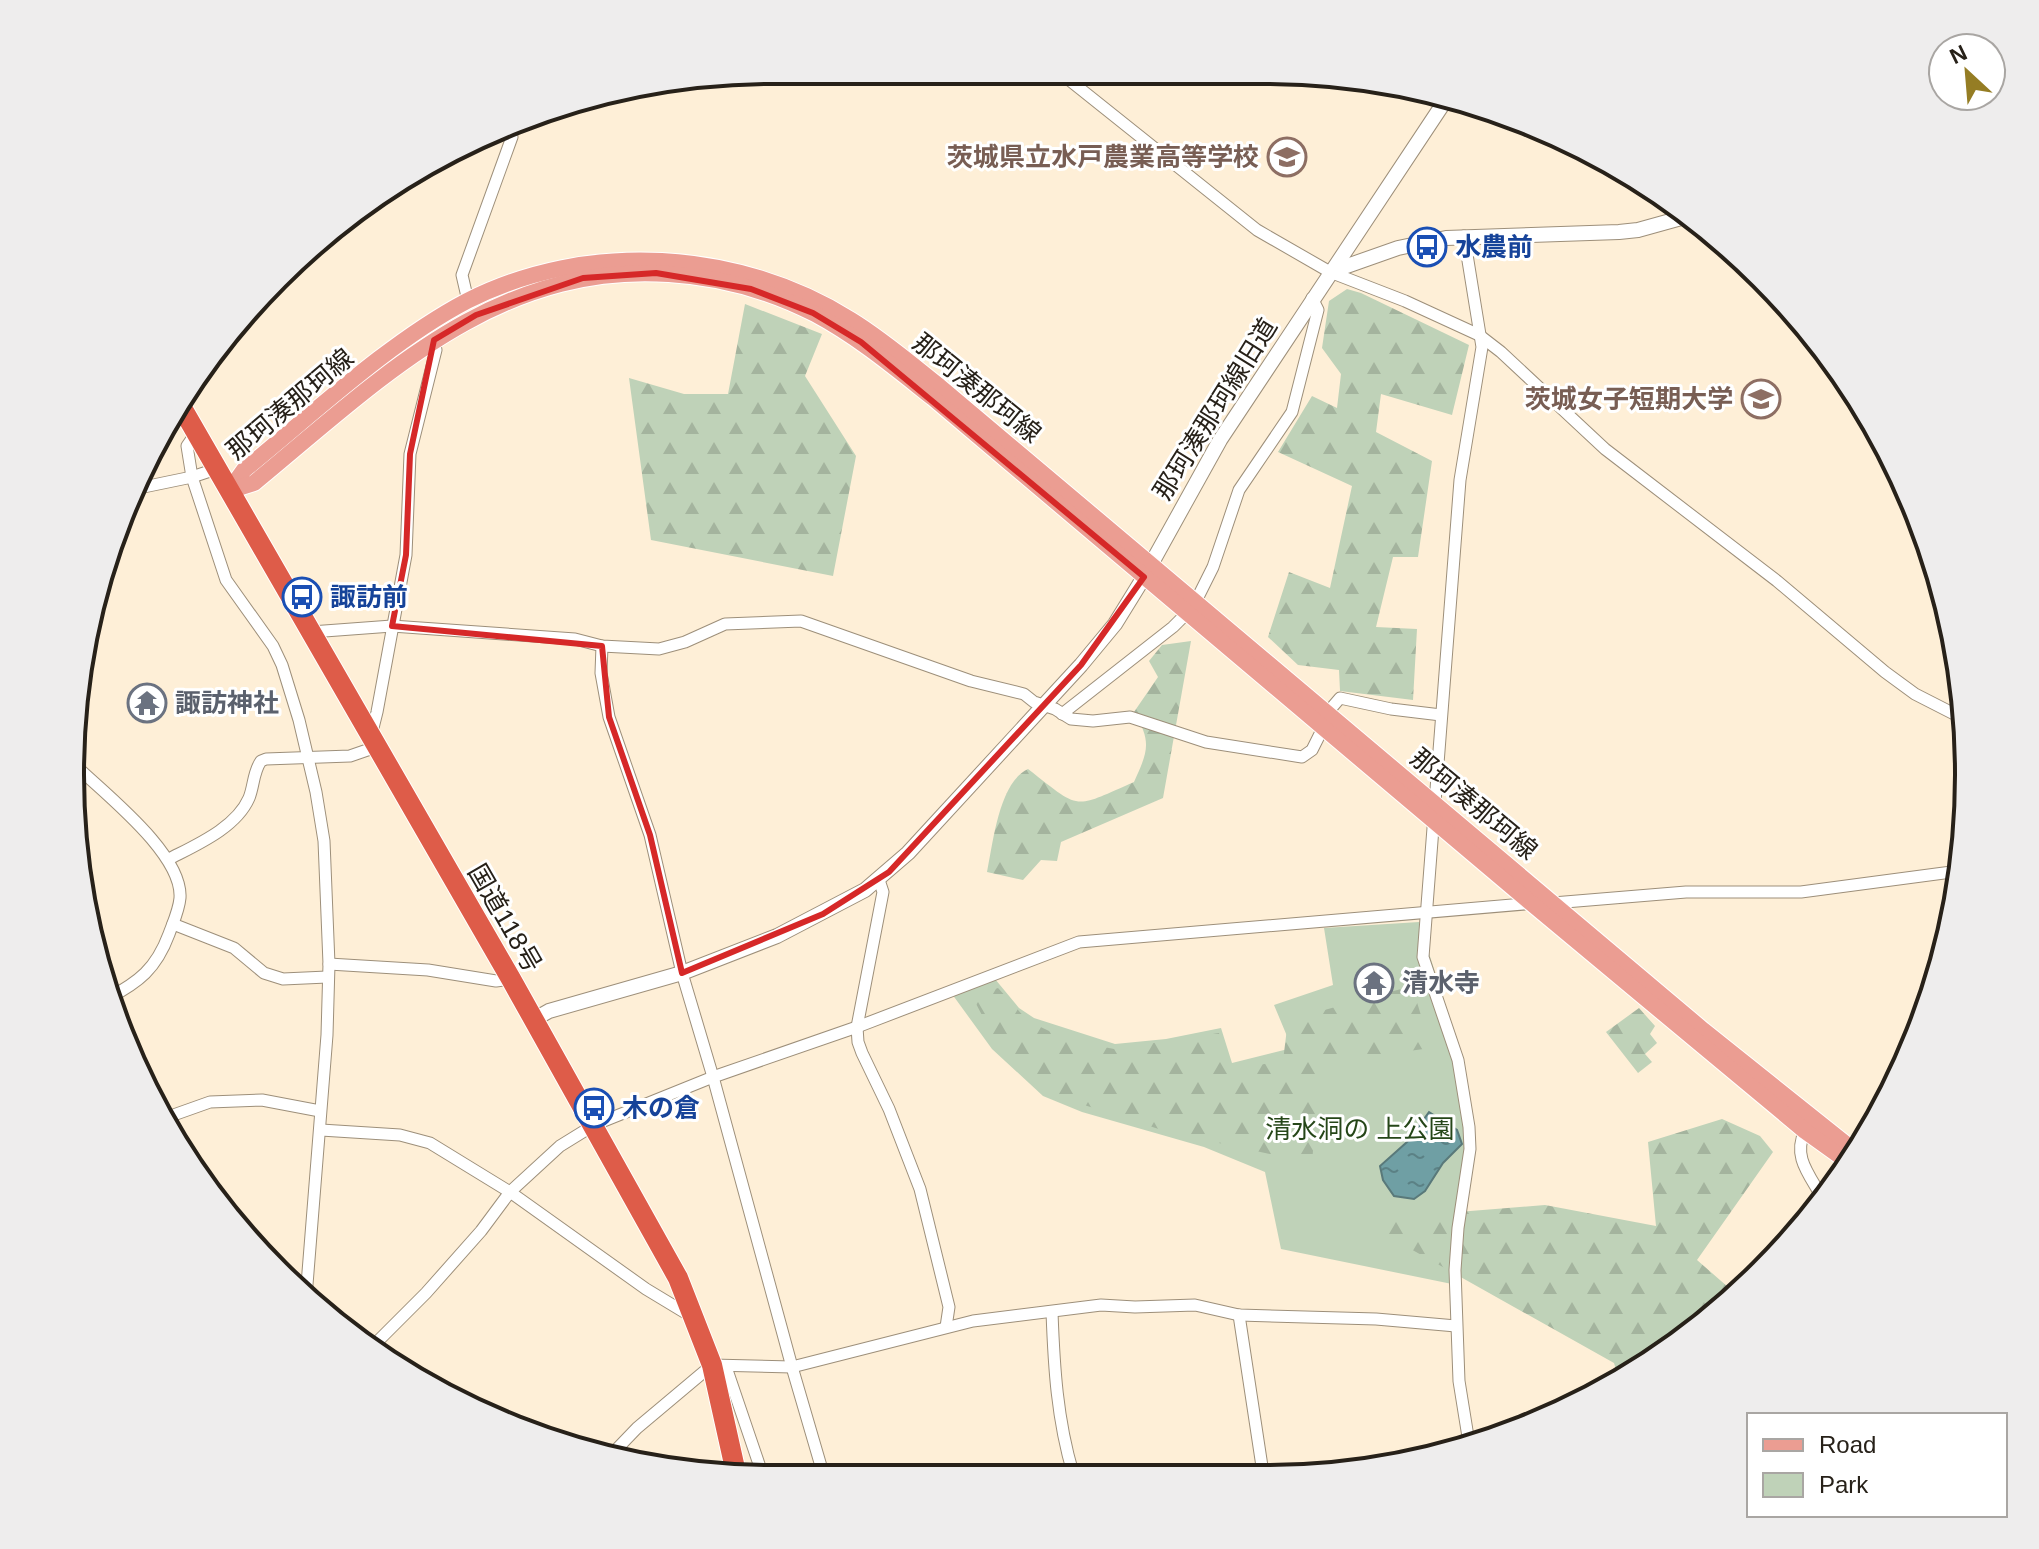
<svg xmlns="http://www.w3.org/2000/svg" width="2039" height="1549" font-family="Helvetica,'Noto Sans JP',sans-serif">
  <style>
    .green { fill: #bfd2b8 }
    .forest { fill: url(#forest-firs) }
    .water { fill: url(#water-ripples); stroke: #59797a; stroke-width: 2 }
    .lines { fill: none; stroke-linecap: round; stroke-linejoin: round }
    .street-casing { stroke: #9d8f7a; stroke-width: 13 }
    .secondary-casing { stroke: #9d8f7a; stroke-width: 16 }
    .primary-casing { stroke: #fff; stroke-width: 18 }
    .highway-casing { stroke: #fff; stroke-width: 22 }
    .street { stroke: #fff; stroke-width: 11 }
    .secondary { stroke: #fff; stroke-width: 14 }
    .primary { stroke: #eb9d92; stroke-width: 16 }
    .highway { stroke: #de5c49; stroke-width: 20 }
    .marked { fill: none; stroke: #d62828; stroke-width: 6; stroke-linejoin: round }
    .labels { text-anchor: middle; stroke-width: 6; stroke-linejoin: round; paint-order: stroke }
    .education-label { font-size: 26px; font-weight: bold; fill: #785e54; stroke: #fff; text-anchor: end }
    .transit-label { font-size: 26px; font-weight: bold; fill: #164399; stroke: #fff; text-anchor: start }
    .street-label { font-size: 26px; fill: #272119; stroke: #fff }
    .worship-label { font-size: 26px; font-weight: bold; fill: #5b616d; stroke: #fff; text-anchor: start }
    .park-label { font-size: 26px; fill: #254618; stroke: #fff }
    .rim { fill: none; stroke: #272119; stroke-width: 4 }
  </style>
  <defs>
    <pattern id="forest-firs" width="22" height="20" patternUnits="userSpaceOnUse" patternTransform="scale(2)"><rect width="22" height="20" fill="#bfd2b8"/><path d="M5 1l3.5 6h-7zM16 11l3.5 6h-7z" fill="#a4b49e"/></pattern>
    <pattern id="water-ripples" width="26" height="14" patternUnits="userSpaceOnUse" patternTransform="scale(2)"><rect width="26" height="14" fill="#6f9fa4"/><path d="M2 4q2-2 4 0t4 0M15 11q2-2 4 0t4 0" fill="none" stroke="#5b8185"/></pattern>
  </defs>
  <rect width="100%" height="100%" fill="#feefd7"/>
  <polygon class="green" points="1419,922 1459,1047 1466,1146 1452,1284 1281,1249 1265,1172 1204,1147 1082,1112 1043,1096 992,1049 952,994 995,979 1019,1008 1034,1018 1115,1044 1166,1039 1221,1028 1232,1063 1292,1048 1274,1005 1333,985 1324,928"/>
  <g class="forest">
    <polygon points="1347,289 1361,293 1469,345 1452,415 1381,394 1376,432 1432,461 1418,557 1393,557 1376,627 1417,629 1413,700 1340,691 1339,670 1298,665 1268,637 1289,572 1330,588 1352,486 1278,452 1312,396 1337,408 1341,374 1322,348 1329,301"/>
    <polygon points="745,304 822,334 805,376 856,456 833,576 651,540 629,378 684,394 728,394"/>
    <path d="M 1191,641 L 1163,798 L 1061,842 L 1057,861 L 1041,860 L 1023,880 L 987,872 C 993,843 999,782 1028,769 C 1082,811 1072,809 1134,782 C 1148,751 1152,742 1134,712 L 1158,677 L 1149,661 L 1162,645 Z"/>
    <polygon points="1412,986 1431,1048 1320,1063 1312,1163 1168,1132 1047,1093 997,1044 972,996 998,988 1028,1021 1068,1040 1114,1049 1219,1033 1228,1070 1283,1061 1288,1020"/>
    <polygon points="1639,1008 1655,1026 1650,1034 1657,1043 1645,1054 1652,1062 1638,1073 1606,1032"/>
    <polygon points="1722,1119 1760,1136 1773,1152 1697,1260 1736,1294 1656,1360 1619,1380 1614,1363 1359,1220 1545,1205 1656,1226 1648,1142"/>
  </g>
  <polygon class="water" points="1429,1112 1457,1130 1462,1144 1443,1163 1425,1191 1414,1199 1394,1196 1383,1180 1380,1166 1407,1142"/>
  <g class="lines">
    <defs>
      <g id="street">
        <polyline points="1058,71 1257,230 1330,272 1405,301 1479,335 1501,352 1605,449 1777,581 1885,672 1915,694 1964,719"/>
        <polyline points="1464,236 1482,347 1460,480 1423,957 1458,1060 1469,1127 1470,1149 1458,1228 1455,1270 1459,1381 1469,1443"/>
        <polyline points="468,301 462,275 512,137 501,132"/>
        <polyline points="196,433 187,446 192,477 226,580 273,646 282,665 299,720 316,792 324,841 329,964 327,1035 306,1297"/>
        <polyline points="134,489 192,477 216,469"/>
        <polyline points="1196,601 1213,567 1239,490 1292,412 1318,310 1312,298"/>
        <polyline points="311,632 392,626 575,639 602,646 659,649 685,642 725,624 801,621 971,681 1024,694 1034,702 1055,709 1071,719 1093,721 1130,717 1206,742 1302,757 1312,750 1324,726"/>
        <polyline points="602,646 601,673 609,717 650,835 682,973 713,1077 792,1367 823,1473"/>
        <polyline points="1328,712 1340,698 1391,709 1441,715"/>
        <polyline points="1062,714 1173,627 1187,613"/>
        <polyline points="369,732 373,728 377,712 406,555 410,454 436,350 434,340"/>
        <path d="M 75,765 C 105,794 183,854 180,898 C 179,910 173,923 169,934 C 156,969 139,982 107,999"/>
        <path d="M 169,859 C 196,845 236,828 249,798 C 254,786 253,772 261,761 L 266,759 L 350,756 L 376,747"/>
        <polyline points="879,880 883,892 857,1027 858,1042 862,1053 889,1109 920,1189 949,1307 946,1327"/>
        <polyline points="1553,903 1686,892 1801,892 1959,871"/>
        <polyline points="173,924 234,948 264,973 283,979 327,977"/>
        <polyline points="329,964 428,970 496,981 511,979"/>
        <polyline points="165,1118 210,1102 262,1100 320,1111"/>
        <polyline points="321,1130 400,1135 430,1143 510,1192 646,1289 694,1318"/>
        <path d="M 1805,1131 C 1792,1157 1810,1175 1823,1199"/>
        <path d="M 1052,1312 C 1054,1367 1057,1419 1073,1473"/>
        <polyline points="1239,1315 1263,1473"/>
        <polyline points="370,1349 426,1293 481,1231 510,1192 560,1146 594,1125 713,1077 857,1027 1079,942 1536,903"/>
        <polyline points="726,1367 762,1473"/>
        <polyline points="612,1454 637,1428 712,1365 792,1367 973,1321 1101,1305 1135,1307 1195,1305 1239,1315 1376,1319 1456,1326"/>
      </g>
      <g id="secondary">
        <polyline points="1330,272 1398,248 1446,238 1619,232 1638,230 1692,215"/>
        <polyline points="533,1020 549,1011 682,973 777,936 865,890 908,853 1081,665 1115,624 1144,577 1220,440 1449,95"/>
      </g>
      <g id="primary">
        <path d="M 229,491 L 244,470 C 313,414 389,342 467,301 C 587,240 738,249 851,320 C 882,339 910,363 939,386 L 1703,1030 L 1857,1153"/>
        <path d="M 229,491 L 254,483 C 378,381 495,262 669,274 C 719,277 770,291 815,314 C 858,337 895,368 933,398 L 1531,903 L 1805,1131 L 1851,1164"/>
      </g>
      <polyline id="highway" points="182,408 511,979 678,1278 712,1365 736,1473"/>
    </defs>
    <use href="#street" class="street-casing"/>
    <use href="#secondary" class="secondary-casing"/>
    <use href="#primary" class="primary-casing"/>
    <use href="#highway" class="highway-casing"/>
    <use href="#street" class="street"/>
    <use href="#secondary" class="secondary"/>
    <use href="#primary" class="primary"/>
    <use href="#highway" class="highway"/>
  </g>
  <path class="marked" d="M 656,273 L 751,289 L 813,313 L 861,342 L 1144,577 L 1081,665 L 889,872 L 823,914 L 682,973 L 650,835 L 609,717 L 602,646 L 392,626 L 406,555 L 410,454 L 434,340 L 476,315 L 583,278 Z"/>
  <defs>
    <symbol id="school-ring" viewBox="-11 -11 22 22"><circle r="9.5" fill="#fff" stroke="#8d6e63" stroke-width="1.5"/><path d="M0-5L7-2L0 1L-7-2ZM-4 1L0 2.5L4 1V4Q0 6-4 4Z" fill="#8d6e63"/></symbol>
    <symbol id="bus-ring" viewBox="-11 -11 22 22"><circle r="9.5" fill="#fff" stroke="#1a4fb4" stroke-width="1.5"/><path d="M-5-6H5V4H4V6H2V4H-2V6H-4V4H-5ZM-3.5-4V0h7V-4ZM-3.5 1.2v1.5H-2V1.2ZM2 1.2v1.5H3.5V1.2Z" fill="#1a4fb4"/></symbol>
    <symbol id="university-ring" viewBox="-11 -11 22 22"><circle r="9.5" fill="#fff" stroke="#8d6e63" stroke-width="1.5"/><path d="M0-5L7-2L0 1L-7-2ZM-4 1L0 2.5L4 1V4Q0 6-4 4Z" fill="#8d6e63"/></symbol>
    <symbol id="temple-ring" viewBox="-11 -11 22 22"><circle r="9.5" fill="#fff" stroke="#6b7280" stroke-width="1.5"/><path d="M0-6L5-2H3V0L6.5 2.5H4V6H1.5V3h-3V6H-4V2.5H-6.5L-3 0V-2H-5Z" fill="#6b7280"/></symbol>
  </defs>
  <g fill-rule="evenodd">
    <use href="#school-ring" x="1265" y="135" width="44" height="44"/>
    <use href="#bus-ring" x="1405" y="225" width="44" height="44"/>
    <use href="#university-ring" x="1739" y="377" width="44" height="44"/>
    <use href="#bus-ring" x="280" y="575" width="44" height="44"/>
    <use href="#temple-ring" x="125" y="681" width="44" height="44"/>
    <use href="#temple-ring" x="1352" y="961" width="44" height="44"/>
    <use href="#bus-ring" x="572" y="1086" width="44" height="44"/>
  </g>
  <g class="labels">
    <g class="education-label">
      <text x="1259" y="166">茨城県立水戸農業高等学校</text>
      <text x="1733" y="408">茨城女子短期大学</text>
    </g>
    <g class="transit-label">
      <text x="1455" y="256">水農前</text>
      <text x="330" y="606">諏訪前</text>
      <text x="622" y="1117">木の倉</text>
    </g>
    <g class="street-label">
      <text transform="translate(977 388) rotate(39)" y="9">那珂湊那珂線</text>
      <text transform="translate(290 404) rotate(-40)" y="9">那珂湊那珂線</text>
      <text transform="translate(1215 409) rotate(-58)" y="9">那珂湊那珂線旧道</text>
      <text transform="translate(1474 804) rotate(40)" y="9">那珂湊那珂線</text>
      <text transform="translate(505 918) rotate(60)" y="9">国道118号</text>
    </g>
    <g class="worship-label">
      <text x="175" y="712">諏訪神社</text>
      <text x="1402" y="992">清水寺</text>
    </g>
    <g class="park-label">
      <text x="1360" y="1138">清水洞の 上公園</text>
    </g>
  </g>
  <path d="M0 0H2039V1549H0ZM774 84H1265A690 690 0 0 1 1955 774V775A690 690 0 0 1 1265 1465H774A690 690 0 0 1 84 775V774A690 690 0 0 1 774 84Z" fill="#eeeded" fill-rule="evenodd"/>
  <path class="rim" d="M774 84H1265A690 690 0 0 1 1955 774V775A690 690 0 0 1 1265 1465H774A690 690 0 0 1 84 775V774A690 690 0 0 1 774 84Z"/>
  <rect x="1747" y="1413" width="260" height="104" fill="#ffffff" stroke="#a9a6a3" stroke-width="2"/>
  <rect x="1763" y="1439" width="40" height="12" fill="#eb9d92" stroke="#a9a6a3" stroke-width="2"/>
  <text x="1819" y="1453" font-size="24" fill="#272119">Road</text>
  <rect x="1763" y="1473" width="40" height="24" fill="#bfd2b8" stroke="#a9a6a3" stroke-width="2"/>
  <text x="1819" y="1493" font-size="24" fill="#272119">Park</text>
  <g transform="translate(1967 72) rotate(334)"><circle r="38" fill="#ffffff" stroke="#a9a6a3" stroke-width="2"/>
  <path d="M0-6L14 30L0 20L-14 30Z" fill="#957d24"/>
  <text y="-12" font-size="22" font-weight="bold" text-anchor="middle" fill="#272119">N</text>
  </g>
</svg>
